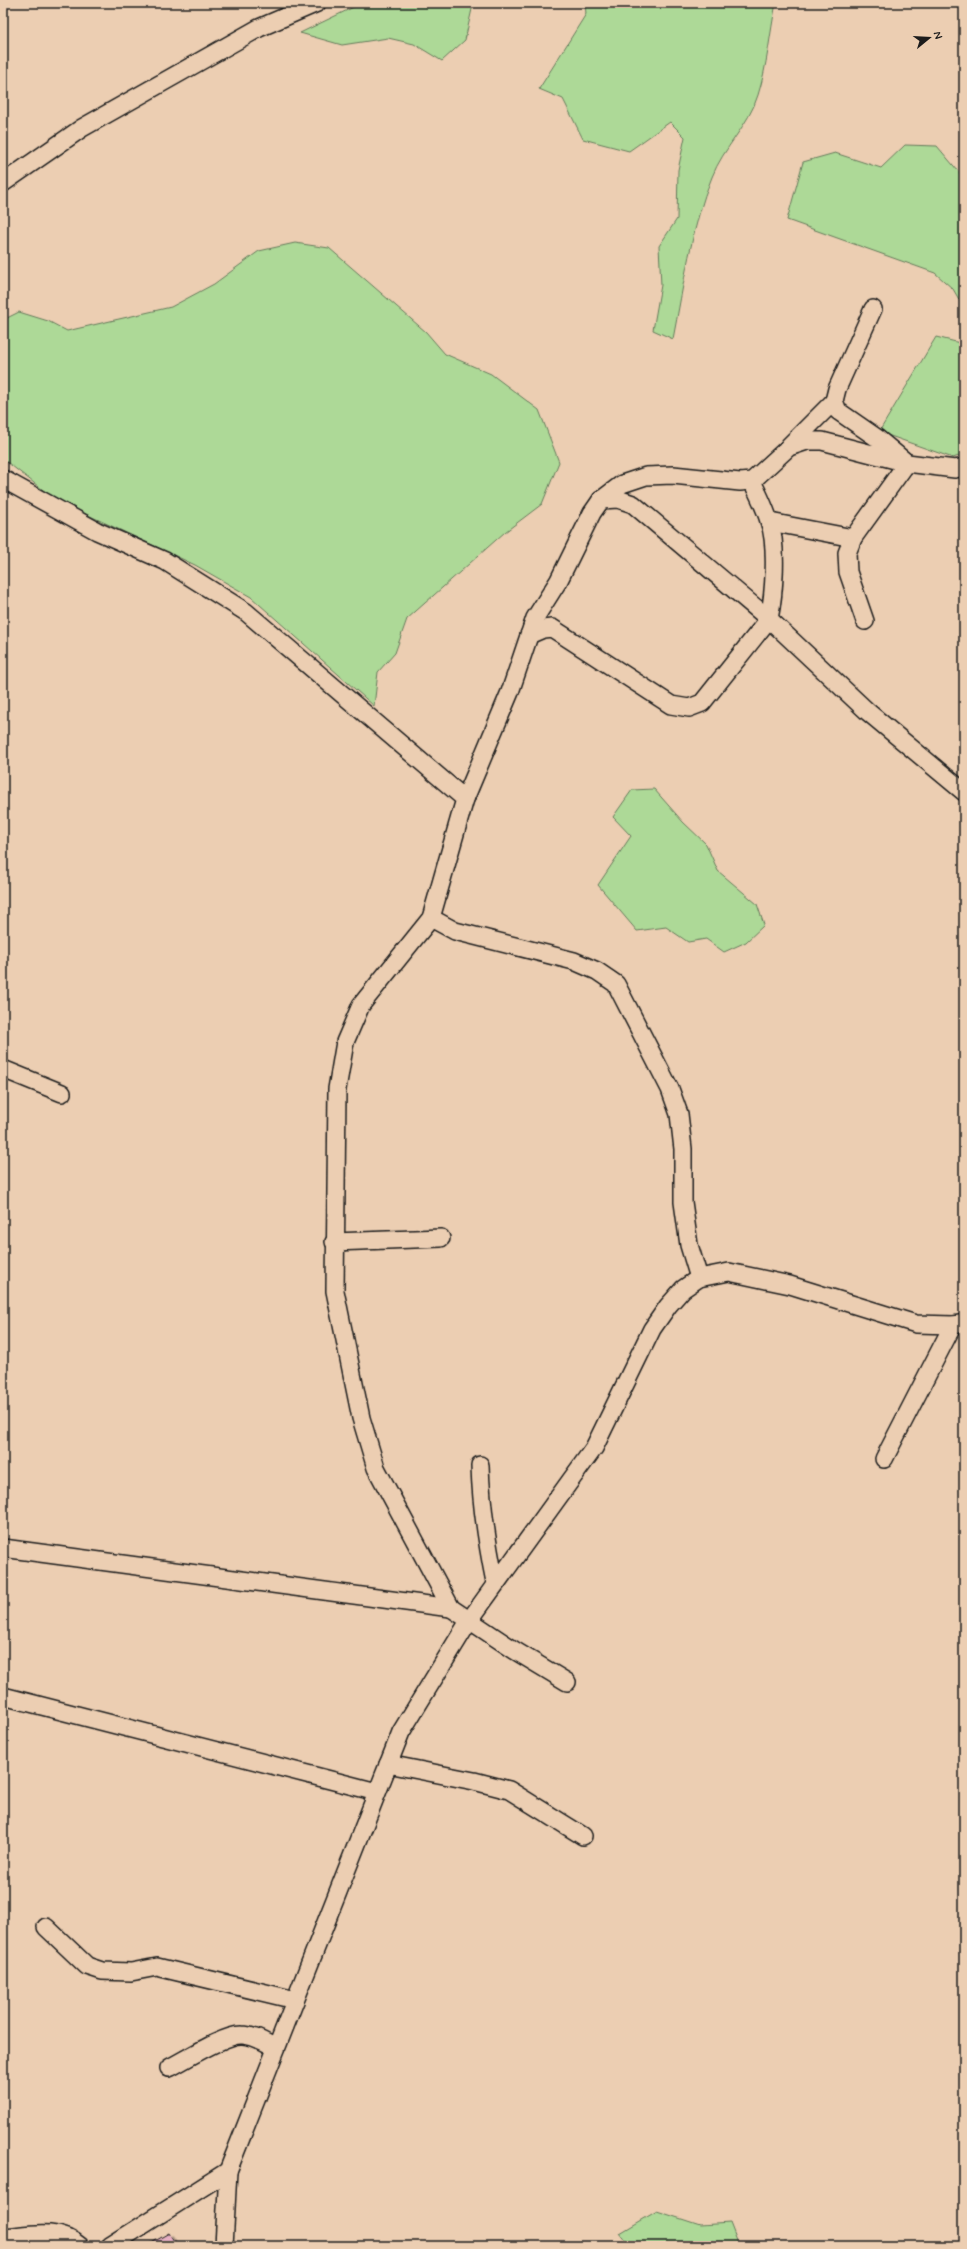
<svg xmlns="http://www.w3.org/2000/svg" width="967" height="2249" font-family="Mynerve,sans-serif">
  <style>
    .green { fill: #add997; stroke: #647a5a }
    .building { fill: #e7afc3; stroke: #1c1c1c; filter: url(#shadow) }
    .lines { fill: none; stroke-linecap: round; stroke-linejoin: round }
    .minor-casing { stroke: #1c1c1c; stroke-width: 20 }
    .minor { stroke: #ecceb2; stroke-width: 17 }
  </style>
  <defs>
    <filter id="shadow"><feDropShadow dx="4.5" dy="2.5" stdDeviation="0" flood-color="#0004"/></filter>
  </defs>
  <rect width="100%" height="100%" fill="#ecceb2"/>
  <filter id="ink" filterUnits="userSpaceOnUse"><feTurbulence type="fractalNoise" baseFrequency=".025" numOctaves="2"/><feDisplacementMap in="SourceGraphic" scale="8" xChannelSelector="R" yChannelSelector="G"/><feConvolveMatrix kernelMatrix="1 2 1 2 8 2 1 2 1" color-interpolation-filters="sRGB"/></filter>
  <g filter="url(#ink)">
    <g class="green">
      <polygon points="362,3 476,3 472,9 465,40 442,61 414,44 388,38 342,45 300,33"/>
      <path d="M 585,3 L 776,3 C 770,33 767,67 758,95 C 749,125 723,148 712,177 C 692,224 683,288 673,339 L 653,330 L 661,285 L 659,246 L 677,219 L 678,170 L 685,137 L 670,122 L 629,151 L 583,139 L 563,99 L 539,89 L 586,14 Z"/>
      <polygon points="905,145 937,146 964,178 964,308 953,289 935,273 787,220 803,162 835,153 881,168"/>
      <polygon points="295,243 329,248 426,332 445,354 491,374 539,410 559,462 542,504 505,532 407,619 395,653 378,672 374,706 251,597 195,565 56,500 3,459 3,320 19,312 48,321 67,331 171,307 214,284 259,251"/>
      <polygon points="936,337 964,344 964,454 953,458 879,432"/>
      <polygon points="654,789 683,822 706,844 718,871 757,904 764,925 746,942 724,952 706,939 688,942 666,927 637,931 598,885 631,836 613,817 632,790"/>
      <polygon points="657,2211 700,2225 730,2223 739,2246 630,2246 620,2233"/>
    </g>
    <polygon class="building" points="169,2233 177,2246 149,2246 148,2245"/>
    <g class="lines">
      <defs>
        <g id="minor">
          <polyline points="3,183 82,128 259,28 317,3"/>
          <polyline points="789,446 834,401"/>
          <polyline points="3,479 97,531 165,561 246,612 465,799 431,918 361,1005 345,1042 337,1089 335,1291 361,1418 376,1468 451,1608 514,1650 567,1682"/>
          <polyline points="601,500 618,499 633,504 769,619 868,712 964,792"/>
          <polyline points="770,522 853,538"/>
          <polyline points="865,621 848,572 847,553 853,538 907,463 877,438 838,411 834,401 837,389 873,309"/>
          <path d="M 529,635 L 543,629 L 552,628 L 671,705 L 689,708 L 702,703 L 769,619 C 774,594 778,545 769,521 C 765,507 758,494 752,481"/>
          <polyline points="465,799 510,692 535,618 559,580 592,513 601,500 622,484 646,476 673,475 740,482 752,481 789,447 807,441 822,441 907,463 955,469 964,467"/>
          <polyline points="431,918 455,931 574,961 597,971 616,984 670,1089 679,1114 683,1149 683,1202 689,1245 699,1278"/>
          <polyline points="3,1069 62,1093"/>
          <polyline points="334,1242 441,1238"/>
          <polyline points="884,1459 953,1325"/>
          <path d="M 480,1465 C 481,1505 487,1543 495,1582"/>
          <polyline points="3,1548 451,1608"/>
          <polyline points="3,1696 377,1792"/>
          <polyline points="388,1764 474,1781 509,1790 583,1836"/>
          <polyline points="46,1927 87,1966 102,1971 131,1972 157,1967 295,2000"/>
          <path d="M 169,2068 C 185,2060 225,2034 242,2035 C 254,2035 266,2043 276,2048"/>
          <path d="M 3,2237 C 28,2235 59,2227 80,2246"/>
          <polyline points="110,2246 228,2171 401,1732 469,1621 594,1448 652,1329 668,1306 683,1289 699,1278 729,1272 790,1285 916,1324 953,1325 964,1323"/>
          <polyline points="224,2246 228,2171"/>
        </g>
      </defs>
      <use href="#minor" class="minor-casing"/>
      <use href="#minor" class="minor"/>
    </g>
  </g>
  <rect width="967" height="2249" fill="none" stroke="#ecceb2" stroke-width="16"/>
  <rect x="8" y="8" width="951" height="2233" fill="none" stroke="#1c1c1c" stroke-width="1.5" filter="url(#ink)"/>
  <g transform="translate(929 38) rotate(72)" stroke="#ecceb2" stroke-width="3" paint-order="stroke">
  <path d="M0-3L7 15L0 10L-7 15Z" fill="#1c1c1c"/>
  <text y="-6" font-size="11" font-weight="bold" text-anchor="middle" fill="#1c1c1c">N</text>
  </g>
</svg>
